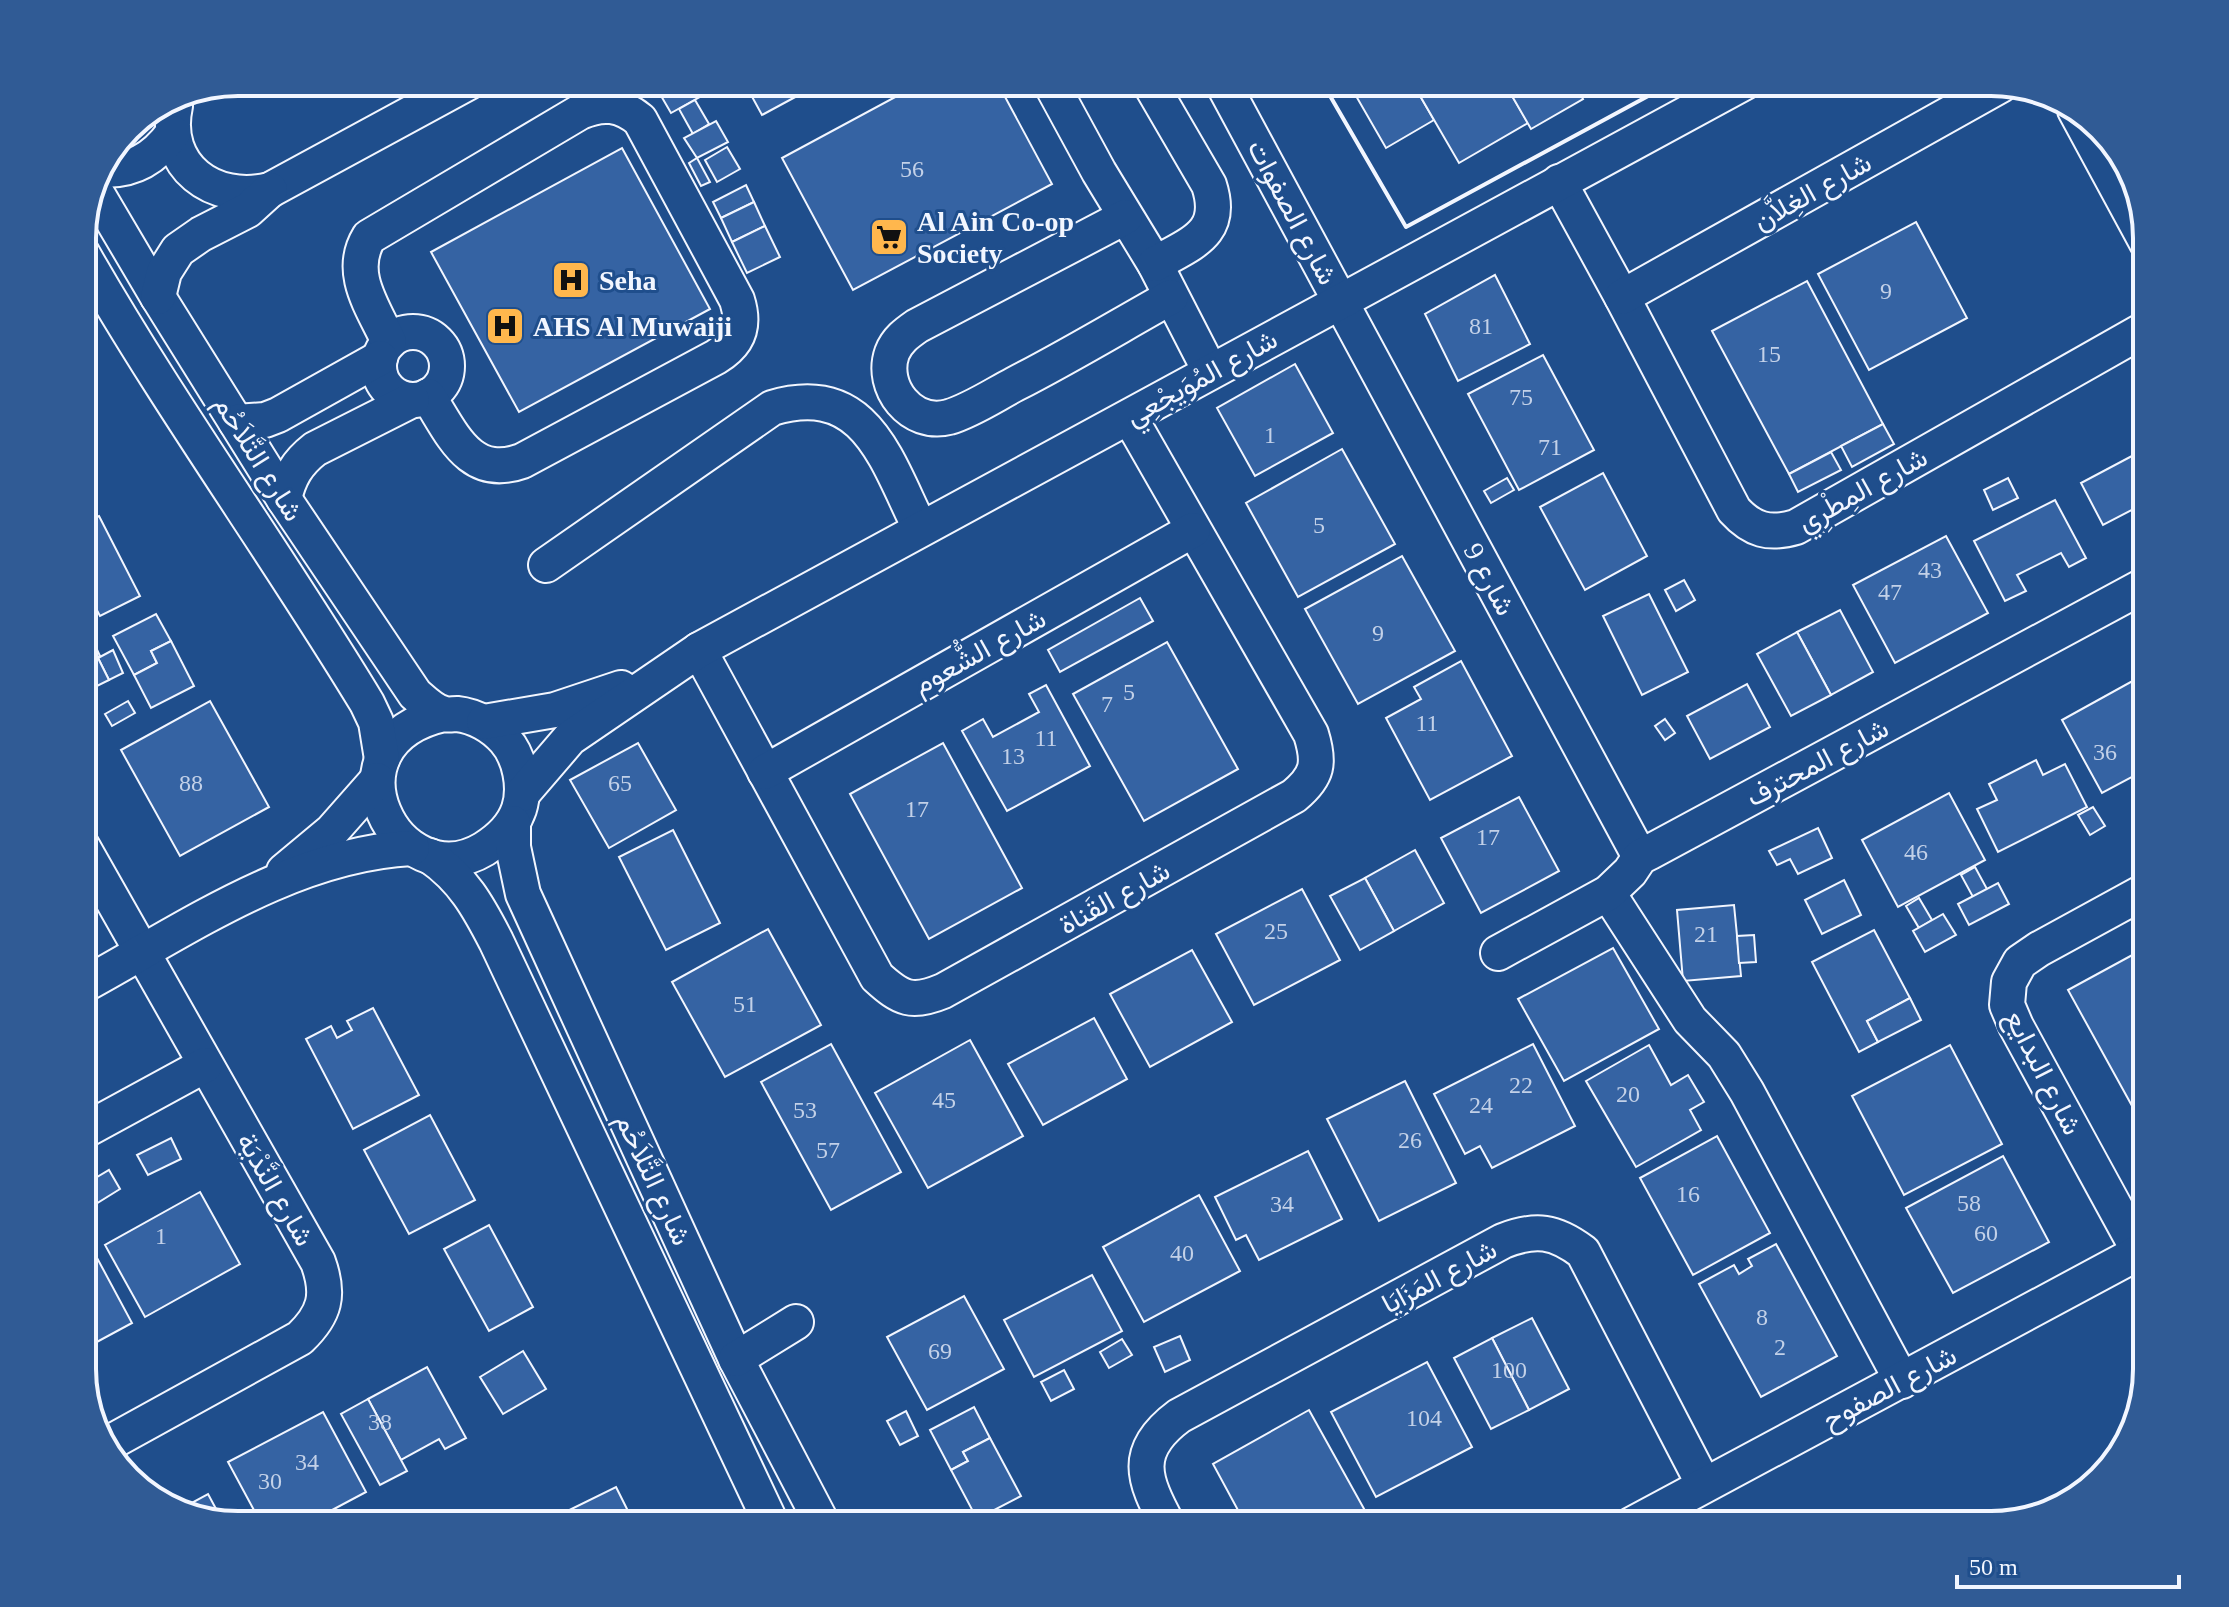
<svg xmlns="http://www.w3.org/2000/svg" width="2229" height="1607" font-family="'Times New Roman',Vazirmatn,serif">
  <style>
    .building { fill: #3563a3; stroke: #f2f6ff; stroke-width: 2 }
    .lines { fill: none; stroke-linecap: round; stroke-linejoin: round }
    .minor-casing { stroke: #f2f6ff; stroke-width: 38 }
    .minor { stroke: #1f4e8c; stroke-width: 34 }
    .wall { stroke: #f2f6ff; stroke-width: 4 }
    .labels { text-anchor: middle; stroke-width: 6; stroke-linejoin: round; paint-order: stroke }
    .number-label { font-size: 24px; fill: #c3d1e8 }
    .street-label { font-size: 28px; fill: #f2f6ff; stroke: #1f4e8c }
    .poi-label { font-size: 28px; font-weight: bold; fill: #f2f6ff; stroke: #1f4e8c; text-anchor: start }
    .rim { fill: none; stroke: #f2f6ff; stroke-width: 4 }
  </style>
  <rect width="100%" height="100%" fill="#1f4e8c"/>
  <g class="building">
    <polygon points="653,82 698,82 705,94 671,113"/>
    <polygon points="744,82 792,82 799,95 762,115"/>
    <polygon points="923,82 997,82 1052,184 853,290 782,158"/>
    <polygon points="1348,82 1412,82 1434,120 1386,148"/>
    <polygon points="1412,82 1504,82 1528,123 1459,163"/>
    <polygon points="1504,82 1574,82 1583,99 1531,129"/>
    <polygon points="695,100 709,124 693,134 679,109"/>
    <polygon points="716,121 728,142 697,158 684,138"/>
    <polygon points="727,147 740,169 717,182 705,160"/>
    <polygon points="622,148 710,309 519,412 431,252"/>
    <polygon points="697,158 710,182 701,186 689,163"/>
    <polygon points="746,185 754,202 721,218 713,202"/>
    <polygon points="754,202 765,226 732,242 721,218"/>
    <polygon points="1916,222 1967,318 1869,370 1818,274"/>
    <polygon points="765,226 780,257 747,273 732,242"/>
    <polygon points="1495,275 1530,344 1458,381 1425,314"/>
    <polygon points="1807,281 1883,424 1789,474 1712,331"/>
    <polygon points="1543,355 1594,450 1519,490 1468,394"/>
    <polygon points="1295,364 1333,433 1255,476 1217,408"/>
    <polygon points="1883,424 1894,444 1852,467 1841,446"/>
    <polygon points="2147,448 2147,502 2103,525 2081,483"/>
    <polygon points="1342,449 1395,544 1298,597 1246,503"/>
    <polygon points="1831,452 1841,470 1798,492 1789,474"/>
    <polygon points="1603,473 1647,556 1585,590 1540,507"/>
    <polygon points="1507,478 1514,490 1491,503 1484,491"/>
    <polygon points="2008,478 2018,498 1993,510 1984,490"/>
    <polygon points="2055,500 2086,558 2069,567 2061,553 2017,575 2026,591 2005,601 1974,541"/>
    <polygon points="99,516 140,596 100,616 82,582 82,524"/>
    <polygon points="1946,536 1988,613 1895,663 1853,585"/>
    <polygon points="1402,556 1455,651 1358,704 1305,609"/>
    <polygon points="1684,580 1695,600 1676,611 1665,590"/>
    <polygon points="1649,594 1688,672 1642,695 1603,616"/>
    <polygon points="1140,598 1153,621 1060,672 1048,650"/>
    <polygon points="1840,610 1873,672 1831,695 1797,632"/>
    <polygon points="156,614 171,641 151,651 157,663 134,675 113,636"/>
    <polygon points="1797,632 1831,695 1791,716 1757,654"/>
    <polygon points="93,641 100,656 82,665 82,646"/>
    <polygon points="171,641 194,686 151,708 134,675 157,663 151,651"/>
    <polygon points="1167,642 1238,769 1144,821 1073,694"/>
    <polygon points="113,650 123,673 109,680 98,658"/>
    <polygon points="98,658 109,680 87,691 82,681 82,665"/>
    <polygon points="1461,661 1512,756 1430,800 1386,718 1421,699 1414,687"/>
    <polygon points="2147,673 2147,769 2102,793 2062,720"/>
    <polygon points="1747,684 1770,727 1710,759 1687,716"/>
    <polygon points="1046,685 1090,766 1007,811 962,731 983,719 993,737 1039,712 1029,694"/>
    <polygon points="128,701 135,713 112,726 105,714"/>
    <polygon points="210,701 269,807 180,856 121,750"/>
    <polygon points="1665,719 1675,733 1665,740 1655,726"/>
    <polygon points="638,743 676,810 609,848 570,780"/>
    <polygon points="943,743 1022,888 929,939 850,794"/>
    <polygon points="2036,760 2043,775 2065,764 2087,807 1998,852 1977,809 1997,800 1989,784"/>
    <polygon points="1949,793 1985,860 1898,907 1862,840"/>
    <polygon points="1519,797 1559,871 1481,913 1441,838"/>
    <polygon points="2093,807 2105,826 2090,835 2078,815"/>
    <polygon points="1818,828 1832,858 1798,874 1790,859 1777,865 1769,851"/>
    <polygon points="673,830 720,923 666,950 619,857"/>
    <polygon points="1415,850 1444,903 1394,931 1365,878"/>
    <polygon points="1975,867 1987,889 1973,897 1961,875"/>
    <polygon points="1365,878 1394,931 1360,950 1330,896"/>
    <polygon points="1844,880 1861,915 1822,934 1805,900"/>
    <polygon points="1998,883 2009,904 1969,925 1958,904"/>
    <polygon points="1302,889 1340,960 1254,1005 1216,934"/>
    <polygon points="1919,898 1932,920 1919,928 1906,906"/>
    <polygon points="1734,905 1741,976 1683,981 1677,910"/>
    <polygon points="1943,914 1956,935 1925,952 1913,931"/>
    <polygon points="768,929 821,1025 725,1077 672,982"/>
    <polygon points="1874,930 1910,998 1867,1021 1878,1042 1859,1052 1812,962"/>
    <polygon points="1754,935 1756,962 1739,963 1737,936"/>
    <polygon points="2147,947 2147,1133 2068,990"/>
    <polygon points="1613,948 1659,1029 1564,1081 1518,999"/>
    <polygon points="1192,950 1232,1022 1150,1067 1110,994"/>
    <polygon points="1910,998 1921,1020 1878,1042 1867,1021"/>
    <polygon points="373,1008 419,1095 353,1129 306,1039 331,1026 337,1038 352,1030 347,1021"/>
    <polygon points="1094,1018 1127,1079 1043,1125 1008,1064"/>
    <polygon points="970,1040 1023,1136 928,1188 875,1093"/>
    <polygon points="831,1044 901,1172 831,1210 761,1082"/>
    <polygon points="1533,1044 1575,1126 1492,1168 1480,1146 1465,1154 1434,1094"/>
    <polygon points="1649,1045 1671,1085 1688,1075 1704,1102 1690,1110 1701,1130 1636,1167 1586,1081"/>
    <polygon points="1950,1045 2002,1144 1904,1195 1852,1096"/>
    <polygon points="1405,1081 1456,1183 1379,1221 1327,1119"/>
    <polygon points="430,1115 475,1200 409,1234 364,1150"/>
    <polygon points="1717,1136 1770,1233 1693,1275 1640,1178"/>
    <polygon points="171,1138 181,1159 148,1175 137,1155"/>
    <polygon points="1308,1151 1342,1219 1259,1260 1246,1235 1236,1240 1215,1197"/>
    <polygon points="2003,1156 2049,1242 1953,1293 1906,1208"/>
    <polygon points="109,1170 120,1189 86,1210 82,1203 82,1186"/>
    <polygon points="200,1192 240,1264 145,1317 105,1245"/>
    <polygon points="1199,1195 1240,1271 1144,1322 1103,1247"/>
    <polygon points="489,1225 533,1307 489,1331 444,1249"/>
    <polygon points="82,1230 132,1323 82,1350"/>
    <polygon points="1776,1244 1837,1356 1761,1397 1699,1284 1734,1265 1739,1274 1752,1266 1748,1259"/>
    <polygon points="1092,1275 1122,1331 1034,1377 1004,1320"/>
    <polygon points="964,1296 1004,1369 927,1410 887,1337"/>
    <polygon points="1532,1318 1569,1389 1529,1410 1492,1338"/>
    <polygon points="1180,1336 1190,1360 1165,1372 1154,1347"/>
    <polygon points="1492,1338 1529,1410 1491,1429 1454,1358"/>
    <polygon points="1122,1339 1132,1355 1109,1368 1100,1352"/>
    <polygon points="523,1351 546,1389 503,1414 480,1377"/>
    <polygon points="1427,1362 1472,1447 1376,1497 1331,1412"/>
    <polygon points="427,1367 466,1438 445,1449 439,1439 401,1460 368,1399"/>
    <polygon points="1064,1370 1074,1389 1051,1401 1041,1382"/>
    <polygon points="368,1399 407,1471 380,1485 341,1414"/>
    <polygon points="974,1407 990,1438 963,1452 968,1461 951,1470 930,1430"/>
    <polygon points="1309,1410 1373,1525 1246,1525 1213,1464"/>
    <polygon points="906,1411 918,1436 900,1445 887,1421"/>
    <polygon points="323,1412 366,1492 304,1525 262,1525 228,1462"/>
    <polygon points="990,1438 1021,1496 977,1519 951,1470 968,1461 963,1452"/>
    <polygon points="616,1487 635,1525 547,1525 545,1522"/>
    <polygon points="208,1494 222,1520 184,1507"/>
  </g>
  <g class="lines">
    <defs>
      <g id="minor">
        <polyline points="1050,82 1099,172 1155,264 1210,371"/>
        <path d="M 1149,82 L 1209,185 C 1225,234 1191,243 1155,264"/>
        <polyline points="1222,82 1640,857"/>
        <path d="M 175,106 C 162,166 213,204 270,190 L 469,82"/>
        <polyline points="2075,110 2147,243"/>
        <path d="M 98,169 C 131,173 154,159 173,133"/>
        <path d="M 1559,182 L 1622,297 L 1734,510 C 1752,530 1769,535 1796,527 L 2147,328"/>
        <path d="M 93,187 L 158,297 L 284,499 L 415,694 C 423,701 434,712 445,714 C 449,715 453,714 457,714 C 475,716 493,726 505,740 C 520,757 526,787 519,809 C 513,827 500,839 484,849 C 398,901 316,743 444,714"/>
        <path d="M 1125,217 L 917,326 C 907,333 897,340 892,353 C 880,387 911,427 949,417 C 972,410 994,395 1015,384 C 1068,357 1119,326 1171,297"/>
        <path d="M 82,253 C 170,407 275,551 367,703 L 376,722 L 382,759"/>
        <polyline points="158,297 164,272 178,250 201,234 248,210 270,190"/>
        <polyline points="1622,297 2001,85"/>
        <circle cx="413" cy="366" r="34"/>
        <path d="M 389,342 C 373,307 347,273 369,237 L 580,112 C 603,102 621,104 640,120 L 737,300 C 745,325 739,343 716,357 L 522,461 C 469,480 452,433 428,396"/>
        <polyline points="236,422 265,420 278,415 380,358"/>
        <path d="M 284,499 C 289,477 297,463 315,449 L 412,400"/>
        <path d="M 546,565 L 772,408 C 866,380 886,460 920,528"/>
        <path d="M 699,650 L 877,977 C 901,999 912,1004 943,991 L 1294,796 C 1318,776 1320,763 1311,734 L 1130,418"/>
        <polyline points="484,722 555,710 621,688"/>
        <polyline points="765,772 1193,530"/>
        <polyline points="522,794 570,738 699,650 1745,82"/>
        <polyline points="513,823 513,847 523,894 736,1359 823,1525"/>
        <path d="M 82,846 L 318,1262 C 330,1295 325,1314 300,1338 L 104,1446"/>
        <path d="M 430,856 C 463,879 478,906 496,941 L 772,1525"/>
        <polyline points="284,871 332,831 377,780"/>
        <polyline points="2147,890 2039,949 2020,962 2009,982 2007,1005 2016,1026 2147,1266"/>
        <polyline points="1608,893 1690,1020 1724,1055 1747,1092 1902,1381"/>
        <polyline points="1498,953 1608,893 1630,872 1640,857 1650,852 2147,584"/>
        <path d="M 82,986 C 185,930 292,854 412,848"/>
        <polyline points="82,1132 205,1065"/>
        <polyline points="736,1359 796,1322"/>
        <path d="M 1168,1525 C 1143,1479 1132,1451 1179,1416 L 1503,1241 C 1536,1228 1555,1231 1583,1252 L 1704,1485"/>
        <polyline points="1631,1525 2147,1248"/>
      </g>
    </defs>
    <use href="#minor" class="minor-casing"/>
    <use href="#minor" class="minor"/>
    <polyline class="wall" points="1322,82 1406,227 1674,82"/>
  </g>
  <defs>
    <symbol id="supermarket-square" viewBox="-11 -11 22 22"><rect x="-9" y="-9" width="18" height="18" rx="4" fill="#ffb74d" stroke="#1f4e8c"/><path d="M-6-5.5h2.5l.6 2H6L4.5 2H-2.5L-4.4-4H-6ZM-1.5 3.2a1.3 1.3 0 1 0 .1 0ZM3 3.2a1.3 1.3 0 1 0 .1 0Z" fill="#111"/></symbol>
    <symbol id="hospital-square" viewBox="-11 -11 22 22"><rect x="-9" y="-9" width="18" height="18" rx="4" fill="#ffb74d" stroke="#1f4e8c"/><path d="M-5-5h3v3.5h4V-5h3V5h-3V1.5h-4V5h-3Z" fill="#111"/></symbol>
  </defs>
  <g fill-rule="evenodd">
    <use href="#supermarket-square" x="867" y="215" width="44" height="44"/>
    <use href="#hospital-square" x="549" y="258" width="44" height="44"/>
    <use href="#hospital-square" x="483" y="304" width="44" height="44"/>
  </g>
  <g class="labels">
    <g class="number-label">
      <text x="912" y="177">56</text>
      <text x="1886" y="299">9</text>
      <text x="1481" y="334">81</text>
      <text x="1769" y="362">15</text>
      <text x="1521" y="405">75</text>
      <text x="1270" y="443">1</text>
      <text x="1550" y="455">71</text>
      <text x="1319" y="533">5</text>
      <text x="1930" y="578">43</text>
      <text x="1890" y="600">47</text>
      <text x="1378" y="641">9</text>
      <text x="1129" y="700">5</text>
      <text x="1107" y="712">7</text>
      <text x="1427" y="731">11</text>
      <text x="1046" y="746">11</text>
      <text x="2105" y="760">36</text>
      <text x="1013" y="764">13</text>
      <text x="191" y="791">88</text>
      <text x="620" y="791">65</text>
      <text x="917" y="817">17</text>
      <text x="1488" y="845">17</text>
      <text x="1916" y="860">46</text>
      <text x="1276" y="939">25</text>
      <text x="1706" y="942">21</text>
      <text x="745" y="1012">51</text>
      <text x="1521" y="1093">22</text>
      <text x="1628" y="1102">20</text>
      <text x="944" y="1108">45</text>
      <text x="1481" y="1113">24</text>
      <text x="805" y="1118">53</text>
      <text x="1410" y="1148">26</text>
      <text x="828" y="1158">57</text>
      <text x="1688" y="1202">16</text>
      <text x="1969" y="1211">58</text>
      <text x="1282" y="1212">34</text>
      <text x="1986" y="1241">60</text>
      <text x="161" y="1244">1</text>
      <text x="1182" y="1261">40</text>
      <text x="1762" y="1325">8</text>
      <text x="1780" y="1355">2</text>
      <text x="940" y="1359">69</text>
      <text x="1509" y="1378">100</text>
      <text x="1424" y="1426">104</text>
      <text x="380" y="1430">38</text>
      <text x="307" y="1470">34</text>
      <text x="270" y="1489">30</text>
    </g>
    <g class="street-label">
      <text transform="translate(1812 191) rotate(-29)" y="10">شارع الغِلاَّن</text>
      <text transform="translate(1293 212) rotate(62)" y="10">شارع الصفوات</text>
      <text transform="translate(1201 377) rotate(-29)" y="10">شارع المُوَيجْعِي</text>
      <text transform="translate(259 458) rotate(58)" y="10">شارع التَّلاَحُم</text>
      <text transform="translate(1862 489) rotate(-29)" y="10">شارع المِطْرِي</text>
      <text transform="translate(1490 579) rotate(62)" y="10">شارع 9</text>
      <text transform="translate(979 651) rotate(-29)" y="10">شارع الشُّعوم</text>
      <text transform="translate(1817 762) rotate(-28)" y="10">شارع المحترف</text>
      <text transform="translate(1114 897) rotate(-29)" y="10">شارع القَناة</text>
      <text transform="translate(2044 1072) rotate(63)" y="10">شارع البدايع</text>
      <text transform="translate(654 1179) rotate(65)" y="10">شارع التَّلاَحُم</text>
      <text transform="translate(276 1189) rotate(60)" y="10">شارع النَّدْيَة</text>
      <text transform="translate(1439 1276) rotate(-28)" y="10">شارع المَزَايَا</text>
      <text transform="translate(1889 1387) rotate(-28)" y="10">شارع الصفوح</text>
    </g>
    <g class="poi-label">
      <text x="917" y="231">Al Ain Co-op<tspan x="917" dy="32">Society</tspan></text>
      <text x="599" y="290">Seha</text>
      <text x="533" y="336">AHS Al Muwaiji</text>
    </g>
  </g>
  <path d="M0 0H2229V1607H0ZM238 96H1991A142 142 0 0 1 2133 238V1369A142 142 0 0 1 1991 1511H238A142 142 0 0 1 96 1369V238A142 142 0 0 1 238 96Z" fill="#305b95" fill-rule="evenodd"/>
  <path class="rim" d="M238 96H1991A142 142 0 0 1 2133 238V1369A142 142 0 0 1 1991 1511H238A142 142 0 0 1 96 1369V238A142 142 0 0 1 238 96Z"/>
  <path d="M1957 1575v12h222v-12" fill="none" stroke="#f2f6ff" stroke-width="4"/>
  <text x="1969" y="1575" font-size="24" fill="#f2f6ff" stroke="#1f4e8c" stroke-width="6" paint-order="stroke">50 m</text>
</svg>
